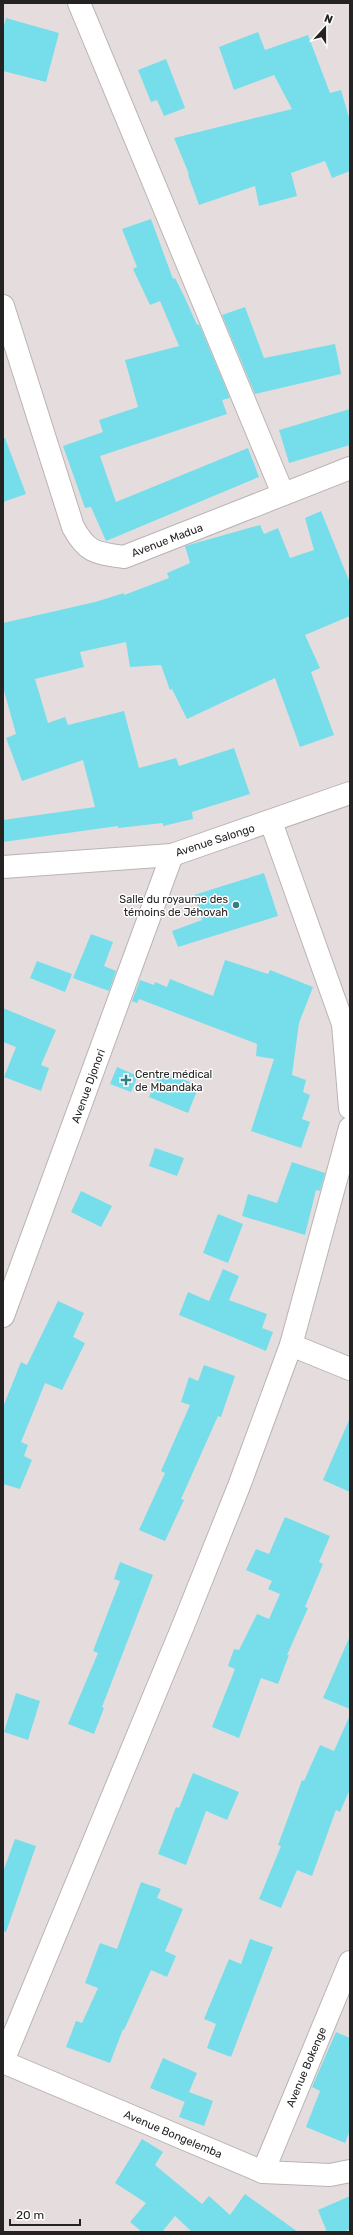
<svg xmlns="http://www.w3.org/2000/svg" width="353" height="2235" font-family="Rubik,sans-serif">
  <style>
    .building { fill: #76deea }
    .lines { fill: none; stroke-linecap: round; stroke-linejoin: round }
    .minor-casing { stroke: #bbb3b3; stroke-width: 24 }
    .minor { stroke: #fff; stroke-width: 22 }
    .poi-dot { fill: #367e86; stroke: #fff; stroke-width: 1.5 }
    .labels { text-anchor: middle; stroke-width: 3; stroke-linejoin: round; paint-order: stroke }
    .street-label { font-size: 11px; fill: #252222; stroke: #fff }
    .poi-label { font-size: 11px; fill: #252222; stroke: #fff; text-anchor: end }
  </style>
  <rect width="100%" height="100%" fill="#e5dddd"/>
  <g class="building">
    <polygon points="6,18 59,33 46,82 3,71 3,29"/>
    <polygon points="258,32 265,50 308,35 330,93 341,90 350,121 350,171 332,178 325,161 291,173 297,196 259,206 255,186 199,205 188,175 189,174 174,138 292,109 274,75 234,90 219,47"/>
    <polygon points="166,59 185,108 164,116 157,100 151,102 138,70"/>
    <polygon points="151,219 173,279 175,278 185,298 197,325 199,324 230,398 222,400 227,414 100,456 116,502 248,448 259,477 106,541 91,507 85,508 63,446 103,432 99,420 138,407 125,360 179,346 160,301 150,305 133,269 137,267 122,229"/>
    <polygon points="245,307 264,358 335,344 341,374 255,394 222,315"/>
    <polygon points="350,409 350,445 289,463 279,430"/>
    <polygon points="3,438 5,438 26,494 3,502"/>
    <polygon points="321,511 350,583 350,616 305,635 320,668 311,672 334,735 300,747 275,678 187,719 172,689 170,690 161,665 130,667 126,642 80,652 84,667 35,679 48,723 65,717 68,725 124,711 139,768 176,758 179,766 234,748 250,794 192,812 193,819 163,826 163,823 118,828 118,826 3,842 3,820 95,807 83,760 22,781 6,738 16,734 3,687 3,623 95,602 124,593 124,595 169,578 167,573 190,563 185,546 260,525 264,534 278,528 290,558 314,550 305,518"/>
    <polygon points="264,873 278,916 178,947 172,931 202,920 194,895"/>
    <polygon points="91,934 113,942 104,966 116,971 109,991 73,978"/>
    <polygon points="225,960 268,974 270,970 313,987 299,1023 292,1075 306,1080 303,1092 310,1095 302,1119 310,1122 301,1148 251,1131 274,1059 256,1056 257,1044 139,999 137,1003 132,1001 140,980 154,985 155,982 167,987 170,979 213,996"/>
    <polygon points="37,961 72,974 65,992 30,978"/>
    <polygon points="3,1008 56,1030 41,1065 49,1068 41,1091 4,1077 16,1047 3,1042"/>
    <polygon points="117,1067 138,1076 131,1092 110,1084"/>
    <polygon points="161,1070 199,1086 188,1113 149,1097"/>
    <polygon points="155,1148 184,1158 177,1176 149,1166"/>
    <polygon points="292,1162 325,1173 320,1191 316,1190 305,1235 242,1216 248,1194 277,1203"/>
    <polygon points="81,1191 112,1206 101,1227 71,1212"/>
    <polygon points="218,1214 243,1224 228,1263 203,1253"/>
    <polygon points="223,1269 239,1276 229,1300 267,1314 262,1328 273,1332 266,1351 179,1315 188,1292 209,1301"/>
    <polygon points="58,1301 84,1313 73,1337 85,1343 62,1390 45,1383 21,1442 28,1445 24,1456 32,1460 20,1489 3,1484 3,1407 21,1362 27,1365"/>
    <polygon points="204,1365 235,1376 221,1417 218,1416 181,1499 184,1500 165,1541 139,1530 165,1473 161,1471 190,1405 181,1402 189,1377 198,1381"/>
    <polygon points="350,1418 350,1492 323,1480"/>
    <polygon points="285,1517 330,1536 319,1562 323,1564 305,1607 308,1608 287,1655 289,1655 278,1684 261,1678 239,1738 212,1727 235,1669 228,1666 234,1649 239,1650 257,1614 269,1619 280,1594 268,1589 272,1581 246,1570 256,1549 269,1554"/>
    <polygon points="120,1562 153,1575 102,1707 104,1708 94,1734 68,1724 98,1653 93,1651 120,1581 114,1579"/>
    <polygon points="350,1636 350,1709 323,1698"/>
    <polygon points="16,1693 40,1701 28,1740 4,1732"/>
    <polygon points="350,1715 350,1789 340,1812 336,1810 312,1876 297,1870 281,1908 259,1899 281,1846 278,1845 302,1780 304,1781 320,1745 334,1751"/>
    <polygon points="193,1773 239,1792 227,1820 206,1811 186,1865 158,1854 176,1807 179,1808"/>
    <polygon points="15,1839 36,1846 6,1932 3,1931 3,1872"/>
    <polygon points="141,1882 161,1889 157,1898 183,1909 165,1951 176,1956 167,1977 151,1970 124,2030 123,2029 110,2063 66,2047 76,2021 82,2023 98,1988 85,1983 100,1943 117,1949"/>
    <polygon points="250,1939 273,1947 231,2057 207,2048 216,2024 204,2019 229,1959 241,1964"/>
    <polygon points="336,2032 350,2038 350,2130 345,2143 306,2127 320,2091 312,2087"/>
    <polygon points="163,2058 197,2073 189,2092 213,2101 204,2126 179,2117 185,2101 185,2102 150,2088"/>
    <polygon points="142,2139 163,2152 155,2165 202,2204 209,2196 230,2215 245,2194 298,2232 192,2232 175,2216 162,2232 142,2232 130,2222 146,2203 115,2183"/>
    <polygon points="350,2196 350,2229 343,2232 327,2232 318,2210"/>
  </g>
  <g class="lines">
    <defs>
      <g id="minor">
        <polyline points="79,3 283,494"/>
        <path d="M 3,306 L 73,527 C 87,553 96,553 124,557 L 350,468"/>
        <polyline points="271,822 343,1024 350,1108"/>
        <polyline points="3,867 172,855 350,793"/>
        <polyline points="3,1316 172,855"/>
        <polyline points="291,1345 350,1369"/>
        <polyline points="3,2061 183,1626 239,1486 291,1345 350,1128"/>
        <polyline points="3,2062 263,2172 330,2175 350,2171"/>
        <polyline points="263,2172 350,1962"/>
      </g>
    </defs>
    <use href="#minor" class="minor-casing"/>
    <use href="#minor" class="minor"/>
  </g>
  <g class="poi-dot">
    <circle cx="236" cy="905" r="4"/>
    <path d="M124 1074h4v4h4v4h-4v4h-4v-4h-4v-4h4z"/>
  </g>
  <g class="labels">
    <g class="street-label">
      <text transform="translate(167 540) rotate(-21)" y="4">Avenue Madua</text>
      <text transform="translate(215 840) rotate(-18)" y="4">Avenue Salongo</text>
      <text transform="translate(88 1086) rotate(-70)" y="4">Avenue Djonori</text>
      <text transform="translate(306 2067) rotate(-67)" y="4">Avenue Bokenge</text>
      <text transform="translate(173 2134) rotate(23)" y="4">Avenue Bongelemba</text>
    </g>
    <g class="poi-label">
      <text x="228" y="903">Salle du royaume des<tspan x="228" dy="13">témoins de Jéhovah</tspan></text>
      <text x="135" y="1078" text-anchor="start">Centre médical<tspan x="135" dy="13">de Mbandaka</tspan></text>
    </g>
  </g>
  <rect width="353" height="2235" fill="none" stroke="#252222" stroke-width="8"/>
  <g transform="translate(325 28) rotate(21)" stroke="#ffffff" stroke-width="3" paint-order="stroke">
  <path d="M0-3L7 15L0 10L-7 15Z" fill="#252222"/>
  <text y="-6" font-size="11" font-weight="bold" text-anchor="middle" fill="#252222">N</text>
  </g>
  <path d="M10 2219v6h70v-6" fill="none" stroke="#252222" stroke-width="2"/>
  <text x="16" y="2219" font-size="12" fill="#252222" stroke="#ffffff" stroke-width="3" paint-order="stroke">20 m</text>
</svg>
